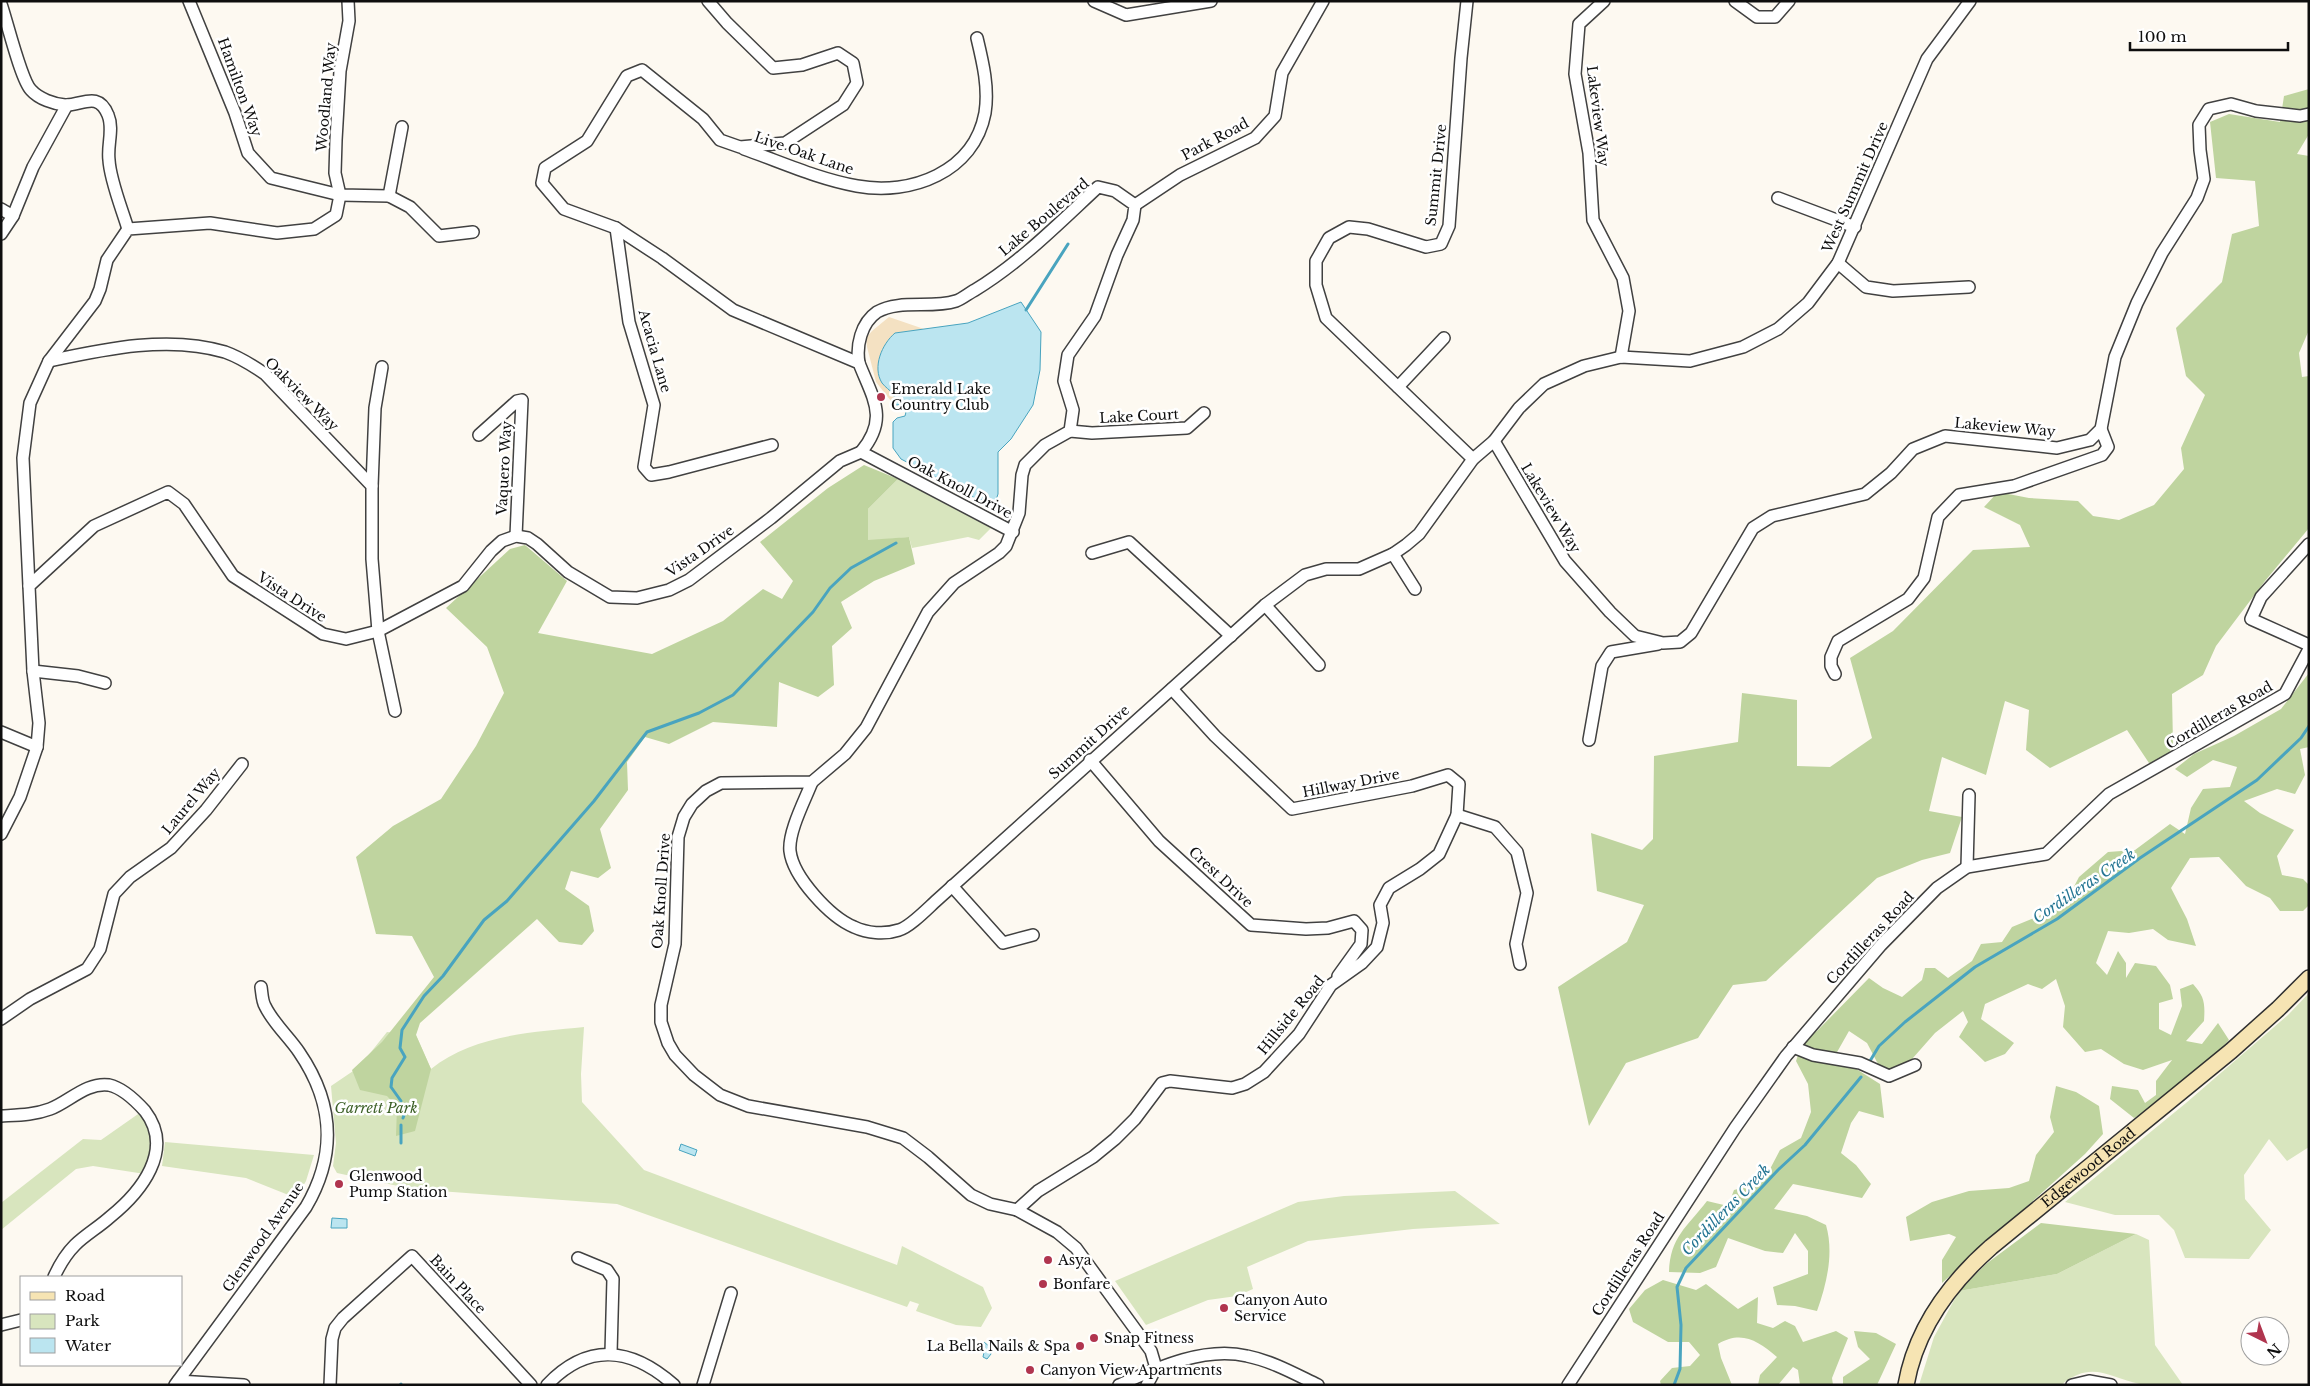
<svg xmlns="http://www.w3.org/2000/svg" width="2310" height="1386" font-family="'Libre Baskerville',serif">
  <style>
    .green { fill: #d8e5be }
    .forest { fill: #bfd49f }
    .sand { fill: #f4e1c2 }
    .water { fill: #bbe5f0; stroke: #49a4bf }
    .lines { fill: none; stroke-linecap: round; stroke-linejoin: round }
    .stream { stroke: #49a4bf; stroke-width: 3 }
    .street-casing { stroke: #414141; stroke-width: 14 }
    .secondary-casing { stroke: #303030; stroke-width: 18 }
    .street { stroke: #fff; stroke-width: 11 }
    .secondary { stroke: #f6e4b3; stroke-width: 15 }
    .poi-dot { fill: #b0354f; stroke: #fff; stroke-width: 2 }
    .labels { text-anchor: middle; stroke-width: 5; stroke-linejoin: round; paint-order: stroke }
    .street-label { font-size: 14px; fill: #0e0e0e; stroke: #fff }
    .poi-label { font-size: 14px; fill: #0e0e0e; stroke: #fff; text-anchor: start }
    .park-label { font-size: 14px; font-style: italic; fill: #3b5f25; stroke: #fff }
    .water-label { font-size: 15px; font-style: italic; fill: #247593; stroke: #fff }
  </style>
  <rect width="100%" height="100%" fill="#fdf9f1"/>
  <g class="green">
    <polygon points="898,479 991,528 979,540 968,537 912,548 909,537 868,541 868,509"/>
    <polygon points="2309,993 2309,1147 2287,1161 2269,1139 2244,1175 2245,1199 2271,1230 2249,1259 2185,1258 2174,1230 2159,1215 2115,1215 2065,1202 2186,1103 2288,1015"/>
    <path d="M 584,1027 L 581,1074 L 582,1102 L 644,1170 L 897,1265 L 902,1246 L 983,1287 L 992,1308 L 981,1327 L 956,1325 L 916,1311 L 919,1304 L 910,1301 L 907,1307 L 617,1204 L 412,1189 L 337,1173 L 333,1166 L 336,1143 L 331,1086 L 359,1067 L 387,1032 L 416,1035 L 431,1069 C 473,1035 533,1032 584,1027 Z"/>
    <path d="M 141,1112 C 156,1139 153,1145 145,1174 L 93,1166 L 76,1169 L 1,1230 L 1,1203 L 83,1139 L 101,1140 Z"/>
    <polygon points="165,1142 314,1155 306,1181 296,1198 246,1178 162,1166"/>
    <polygon points="1455,1191 1500,1224 1413,1229 1308,1241 1247,1267 1253,1289 1237,1296 1208,1300 1146,1325 1115,1281 1298,1202 1344,1196"/>
    <path d="M 2136,1234 L 2149,1240 L 2155,1345 L 2183,1385 C 2170,1385 2154,1386 2140,1384 C 2107,1377 2092,1360 2061,1385 L 1919,1385 L 1934,1337 L 1959,1291 L 2057,1274 Z"/>
  </g>
  <g class="forest">
    <polygon points="2309,89 2309,134 2297,154 2309,156 2309,330 2299,353 2302,377 2309,376 2309,528 2265,581 2216,646 2203,675 2172,694 2173,744 2164,766 2149,763 2127,730 2050,768 2026,750 2029,710 2005,701 1986,775 1942,757 1929,811 1962,817 1950,853 1922,860 1877,878 1766,981 1733,985 1698,1038 1626,1063 1589,1126 1558,987 1627,942 1644,905 1597,891 1591,833 1642,850 1653,839 1654,756 1738,742 1742,693 1797,700 1797,766 1830,767 1872,738 1850,658 1893,631 1973,550 2030,547 2020,525 1984,507 1998,492 2029,498 2078,501 2093,516 2119,520 2154,505 2184,469 2181,448 2205,395 2186,376 2176,328 2222,282 2232,234 2259,226 2255,181 2216,178 2210,122 2229,114 2280,122 2284,96"/>
    <polygon points="864,465 898,479 868,509 868,540 909,537 915,564 874,581 841,602 852,628 832,646 834,685 818,697 779,682 777,727 713,722 669,744 645,737 627,762 628,790 600,829 611,868 598,878 571,871 565,889 589,906 594,931 582,945 559,942 537,919 420,1023 416,1035 431,1069 415,1131 396,1136 397,1107 387,1096 360,1090 352,1070 382,1042 434,977 412,936 376,934 356,857 393,826 441,799 476,746 504,693 487,647 446,608 510,549 525,545 567,581 538,633 652,654 723,621 763,589 782,599 793,581 760,542 828,488"/>
    <path d="M 2309,673 L 2309,747 L 2300,749 L 2305,775 L 2295,794 L 2277,789 L 2244,801 L 2260,813 L 2294,830 L 2277,856 L 2282,875 L 2303,879 L 2309,885 L 2309,905 L 2303,911 L 2280,911 L 2270,898 L 2246,886 L 2219,857 L 2190,858 L 2171,888 L 2187,919 L 2196,946 L 2168,940 L 2153,929 L 2129,933 L 2108,931 L 2096,963 L 2107,975 L 2118,951 L 2126,963 L 2126,978 L 2135,963 L 2156,966 L 2170,985 L 2173,999 L 2159,1003 L 2159,1029 L 2171,1035 L 2182,1006 L 2180,989 L 2193,984 C 2205,997 2205,1004 2204,1021 L 2186,1041 L 2202,1044 L 2218,1023 L 2229,1040 C 2201,1072 2172,1099 2134,1118 L 2110,1099 L 2112,1086 L 2138,1090 L 2145,1103 L 2156,1095 L 2156,1081 L 2172,1060 L 2143,1070 L 2124,1064 L 2101,1049 L 2085,1052 L 2063,1027 L 2065,1006 L 2056,979 L 2042,989 L 2028,984 L 1985,1004 L 1981,1019 L 2014,1043 L 2005,1054 L 1985,1062 L 1959,1037 L 1968,1022 L 1963,1011 L 1935,1033 L 1905,1067 L 1890,1075 L 1878,1064 L 1867,1043 L 1849,1031 L 1832,1061 L 1850,1065 L 1880,1084 L 1884,1118 L 1859,1111 L 1851,1123 L 1841,1153 L 1856,1165 L 1871,1184 L 1862,1198 L 1793,1184 L 1774,1209 L 1807,1216 L 1826,1225 C 1834,1253 1827,1283 1817,1311 L 1795,1306 L 1777,1305 L 1773,1287 L 1808,1274 L 1808,1251 L 1795,1233 L 1783,1253 L 1765,1251 L 1728,1238 L 1716,1267 L 1700,1273 L 1669,1272 C 1670,1237 1687,1227 1707,1201 L 1728,1206 L 1734,1190 L 1745,1187 L 1770,1169 L 1780,1150 L 1801,1138 L 1811,1112 L 1808,1084 L 1796,1061 L 1804,1038 L 1817,1031 L 1869,978 L 1883,988 L 1902,997 L 1922,980 L 1925,968 L 1935,968 L 1948,978 L 1972,961 L 1981,944 L 2002,942 L 2012,927 L 2041,915 L 2067,900 L 2079,877 L 2108,852 L 2135,850 L 2170,824 L 2185,834 L 2191,808 L 2203,789 L 2230,787 L 2237,767 L 2213,760 L 2187,777 L 2175,769 L 2194,754 L 2234,736 L 2281,709 Z"/>
    <polygon points="2056,1086 2076,1092 2099,1106 2103,1134 2085,1154 1942,1283 1942,1260 1956,1237 1949,1234 1910,1241 1906,1217 1932,1202 1969,1191 2009,1188 2029,1181 2036,1155 2054,1132 2050,1117"/>
    <polygon points="2041,1223 2136,1234 2057,1274 1959,1291 1986,1264"/>
    <path d="M 1663,1280 L 1696,1290 L 1706,1284 L 1738,1309 L 1758,1297 L 1757,1323 L 1773,1328 L 1785,1321 L 1795,1326 L 1803,1342 L 1836,1331 L 1848,1338 L 1832,1378 L 1833,1385 L 1800,1385 L 1798,1370 L 1793,1367 L 1778,1385 L 1758,1385 L 1760,1375 L 1777,1357 C 1758,1341 1742,1330 1718,1344 L 1721,1358 L 1732,1385 L 1661,1385 L 1660,1381 L 1672,1368 L 1690,1366 L 1700,1355 L 1689,1342 L 1668,1342 L 1633,1322 L 1629,1309 L 1645,1290 Z"/>
    <polygon points="1854,1331 1876,1333 1896,1344 1877,1385 1843,1385 1843,1377 1870,1359 1858,1347"/>
  </g>
  <polygon class="sand" points="889,317 924,329 895,333 887,388 895,398 895,406 876,382 867,347 866,338 872,331"/>
  <g class="water">
    <path d="M 1021,302 L 1041,332 L 1040,370 L 1033,405 L 1011,439 L 998,452 L 998,494 L 996,500 L 991,503 L 975,498 L 901,459 L 893,448 L 893,422 L 897,418 L 905,416 L 907,408 L 905,404 L 896,405 C 893,400 896,399 893,394 C 890,390 885,387 882,383 C 872,367 882,344 895,333 L 968,323 Z"/>
    <polygon points="681,1144 697,1150 695,1156 679,1150"/>
    <polygon points="332,1218 347,1219 347,1228 331,1228"/>
    <polygon points="984,1342 990,1347 991,1354 987,1359 983,1357 984,1352 980,1346"/>
  </g>
  <g class="lines">
    <g class="stream">
      <polyline points="1026,310 1068,244"/>
      <polyline points="1870,1061 1879,1046 1905,1022 1975,967 2057,919 2140,858 2257,780 2301,738 2309,726"/>
      <polyline points="401,1101 391,1087 392,1078 405,1057 400,1048 402,1030 424,996 443,976 484,920 507,901 594,801 647,732 699,713 733,695 813,612 830,588 851,568 896,543"/>
      <polyline points="403,1118 406,1110"/>
      <polyline points="401,1125 401,1143"/>
      <polyline points="400,1385 401,1384"/>
      <polyline points="1674,1385 1680,1369 1681,1325 1677,1287 1686,1268 1778,1170 1805,1145 1861,1077"/>
    </g>
    <defs>
      <g id="street">
        <polyline points="189,1 235,113 248,153 271,178 340,195 389,196 410,207 439,236 473,232"/>
        <path d="M 708,1 L 727,23 L 773,68 L 802,65 L 838,53 L 853,63 L 857,83 L 843,105 L 785,143 L 740,147 L 720,140 L 703,119 L 642,70 L 627,76 L 587,141 L 545,168 L 542,183 L 564,209 L 616,228 L 662,258 L 733,310 L 859,363 C 873,399 889,418 861,452 L 1013,532"/>
        <polyline points="1094,1 1126,15 1211,1"/>
        <polyline points="1467,1 1461,58 1449,226 1441,244 1426,247 1368,229 1349,227 1329,238 1316,261 1316,285 1326,318 1473,459"/>
        <polyline points="1604,1 1579,24 1575,74 1589,153 1593,220 1623,278 1629,311 1621,357"/>
        <polyline points="1735,1 1757,17 1775,17 1789,1"/>
        <path d="M 1,4 C 7,21 21,80 31,90 C 39,99 54,104 65,105 C 81,106 98,90 108,115 C 114,129 107,145 109,160 C 110,180 122,209 128,229"/>
        <path d="M 744,149 C 781,162 818,179 857,186 C 911,196 974,172 985,113 C 989,88 983,63 977,38"/>
        <polyline points="389,196 402,127"/>
        <polyline points="1778,198 1855,227"/>
        <polyline points="1135,205 1180,175 1255,138 1275,116 1282,73 1323,1"/>
        <polyline points="1,209 13,216"/>
        <polyline points="616,228 629,322 654,405 644,467 651,475 669,472 772,445"/>
        <polyline points="1,234 13,216 33,167 67,105"/>
        <polyline points="1838,263 1866,287 1893,291 1969,287"/>
        <path d="M 49,361 C 105,349 169,335 225,352 C 239,357 252,365 265,374 L 372,486 L 372,559 L 378,631 L 395,711"/>
        <path d="M 859,363 C 856,346 861,323 877,312 C 900,299 931,309 956,301 C 962,299 969,293 975,290 C 1021,262 1059,223 1098,187 L 1115,191 L 1135,205 L 1133,220 L 1117,255 L 1095,316 L 1068,355 L 1064,381 L 1073,410 L 1070,431 L 1045,445 L 1025,465 L 1022,475 L 1019,513 L 1006,546 L 999,553 L 954,583 L 928,612 L 866,728 L 845,754 L 812,782 L 721,783 L 706,791 L 692,804 L 684,817 L 678,837 L 675,944 L 661,1005 L 661,1022 L 668,1043 L 675,1055 L 694,1075 L 720,1095 L 748,1106 L 867,1127 L 903,1138 L 928,1157 L 971,1195 L 990,1204 L 1017,1210 L 1057,1232 L 1076,1248 L 1151,1351 L 1156,1368 L 1147,1385"/>
        <polyline points="1398,387 1444,338"/>
        <polyline points="1070,431 1092,433 1187,428 1204,413"/>
        <polyline points="479,435 517,401 522,400 516,536"/>
        <polyline points="1494,441 1565,561 1610,612 1635,636 1663,643 1680,642 1691,633 1753,528 1772,516 1865,494 1891,473 1913,449 1945,436 2057,448 2090,440 2101,429 2115,357 2137,303 2162,253 2197,198 2204,179 2200,150 2199,125 2209,109 2231,104 2256,111 2300,116 2309,114"/>
        <polyline points="372,486 375,408 382,367"/>
        <polyline points="2309,544 2261,597 2251,619 2309,645"/>
        <polyline points="1092,553 1129,542 1231,636"/>
        <polyline points="1393,554 1415,589"/>
        <polyline points="29,586 23,458 30,403 49,361 95,301 100,289 107,260 128,229 210,223 277,233 314,229 336,215 340,195 335,173 336,140 340,71 349,21 348,1"/>
        <polyline points="1265,605 1319,665"/>
        <polyline points="33,671 78,676 105,683"/>
        <polyline points="1835,674 1831,666 1831,657 1838,641 1908,599 1924,578 1938,517 1959,495 2014,486 2102,455 2108,447 2101,429"/>
        <polyline points="1,732 37,747"/>
        <polyline points="1589,740 1602,666 1611,652 1658,644"/>
        <polyline points="1090,760 1159,841 1251,925 1306,929 1328,928 1354,921 1362,930 1361,944 1338,976"/>
        <path d="M 812,782 C 805,800 788,832 790,851 C 793,877 830,917 854,927 C 867,933 884,935 899,930 C 910,927 928,908 937,900 L 1265,605 L 1305,575 L 1326,569 L 1359,569 L 1393,554 L 1406,545 L 1419,534 L 1473,459 L 1494,441 L 1519,408 L 1544,384 L 1584,366 L 1621,357 L 1690,361 L 1743,347 L 1778,329 L 1808,303 L 1838,263 L 1927,59 L 1970,1"/>
        <polyline points="1457,815 1495,827 1517,852 1527,893 1516,944 1520,964"/>
        <polyline points="1,834 20,797 37,747 39,723 33,671 29,586 94,526 168,492 184,504 233,576 323,634 346,639 378,631 463,586 491,551 502,541 516,536 528,538 537,544 568,572 610,597 637,598 669,590 689,580 771,518 840,461 861,452"/>
        <polyline points="1967,867 1969,795"/>
        <polyline points="952,886 1003,943 1033,935"/>
        <polyline points="1,1019 30,999 87,969 100,949 114,894 130,877 171,848 206,810 242,764"/>
        <polyline points="1793,1047 1813,1055 1860,1063 1889,1076 1915,1065"/>
        <path d="M 1,1116 C 18,1115 34,1115 50,1109 C 69,1102 86,1082 109,1085 C 123,1088 136,1101 145,1111 C 175,1150 141,1192 110,1217 C 99,1227 85,1235 75,1245 C 66,1254 59,1266 54,1277"/>
        <polyline points="1017,1210 1038,1191 1093,1157 1115,1139 1135,1119 1162,1083 1170,1081 1232,1088 1245,1084 1264,1072 1299,1034 1331,985 1362,963 1377,947 1383,923 1380,905 1389,888 1420,869 1439,854 1457,815 1459,784 1448,775 1412,786 1292,809 1215,736 1172,689"/>
        <polyline points="578,1258 607,1270 613,1279 611,1353"/>
        <polyline points="1,1325 21,1320"/>
        <polyline points="178,1381 244,1385"/>
        <path d="M 175,1385 L 306,1207 C 337,1154 334,1103 299,1052 C 289,1037 273,1023 265,1006 C 262,1001 262,993 261,987"/>
        <polyline points="330,1385 332,1339 335,1328 343,1318 412,1256 531,1385"/>
        <path d="M 547,1385 C 588,1342 631,1347 674,1385"/>
        <polyline points="703,1385 731,1293"/>
        <path d="M 1119,1385 C 1157,1368 1204,1346 1247,1356 C 1272,1361 1295,1374 1318,1385"/>
        <polyline points="1568,1385 1735,1128 1786,1056 1881,945 1937,888 1967,867 2046,854 2109,794 2285,694 2309,649"/>
        <polyline points="2072,1385 2089,1381 2111,1385"/>
      </g>
      <g id="secondary">
        <path id="s1" d="M 1906,1385 C 1916,1328 1949,1284 1991,1247 L 2231,1051 L 2278,1009 L 2309,978"/>
      </g>
    </defs>
    <use href="#street" class="street-casing"/>
    <use href="#secondary" class="secondary-casing"/>
    <use href="#street" class="street"/>
    <use href="#secondary" class="secondary"/>
  </g>
  <g class="poi-dot">
    <circle cx="881" cy="397" r="5"/>
    <circle cx="339" cy="1184" r="5"/>
    <circle cx="1048" cy="1260" r="5"/>
    <circle cx="1043" cy="1284" r="5"/>
    <circle cx="1224" cy="1308" r="5"/>
    <circle cx="1094" cy="1338" r="5"/>
    <circle cx="1080" cy="1346" r="5"/>
    <circle cx="1030" cy="1370" r="5"/>
  </g>
  <g class="labels">
    <g class="street-label">
      <text transform="translate(240 87) rotate(70)" y="5">Hamilton Way</text>
      <text transform="translate(326 97) rotate(-85)" y="5">Woodland Way</text>
      <text transform="translate(1598 116) rotate(83)" y="5">Lakeview Way</text>
      <text transform="translate(1215 139) rotate(-28)" y="5">Park Road</text>
      <text transform="translate(804 153) rotate(19)" y="5">Live Oak Lane</text>
      <text transform="translate(1436 175) rotate(-84)" y="5">Summit Drive</text>
      <text transform="translate(1855 187) rotate(-66)" y="5">West Summit Drive</text>
      <text transform="translate(1044 217) rotate(-40)" y="5">Lake Boulevard</text>
      <text transform="translate(655 351) rotate(74)" y="5">Acacia Lane</text>
      <text transform="translate(302 394) rotate(45)" y="5">Oakview Way</text>
      <text transform="translate(1139 416) rotate(-3)" y="5">Lake Court</text>
      <text transform="translate(2005 427) rotate(5)" y="5">Lakeview Way</text>
      <text transform="translate(504 468) rotate(-87)" y="5">Vaquero Way</text>
      <text transform="translate(960 487) rotate(28)" y="5">Oak Knoll Drive</text>
      <text transform="translate(1551 508) rotate(59)" y="5">Lakeview Way</text>
      <text transform="translate(700 551) rotate(-35)" y="5">Vista Drive</text>
      <text transform="translate(292 597) rotate(33)" y="5">Vista Drive</text>
      <text transform="translate(2219 715) rotate(-30)" y="5">Cordilleras Road</text>
      <text transform="translate(1089 742) rotate(-42)" y="5">Summit Drive</text>
      <text transform="translate(1351 783) rotate(-11)" y="5">Hillway Drive</text>
      <text transform="translate(191 801) rotate(-50)" y="5">Laurel Way</text>
      <text transform="translate(1221 877) rotate(43)" y="5">Crest Drive</text>
      <text transform="translate(661 891) rotate(-86)" y="5">Oak Knoll Drive</text>
      <text transform="translate(1870 938) rotate(-47)" y="5">Cordilleras Road</text>
      <text transform="translate(1291 1015) rotate(-51)" y="5">Hillside Road</text>
      <text dy="5" stroke="none"><textPath href="#s1" startOffset="291">Edgewood Road</textPath></text>
      <text transform="translate(263 1237) rotate(-55)" y="5">Glenwood Avenue</text>
      <text transform="translate(1628 1264) rotate(-57)" y="5">Cordilleras Road</text>
      <text transform="translate(458 1284) rotate(47)" y="5">Bain Place</text>
    </g>
    <g class="poi-label">
      <text x="891" y="394">Emerald Lake<tspan x="891" dy="16">Country Club</tspan></text>
      <text x="349" y="1181">Glenwood<tspan x="349" dy="16">Pump Station</tspan></text>
      <text x="1058" y="1265">Asya</text>
      <text x="1053" y="1289">Bonfare</text>
      <text x="1234" y="1305">Canyon Auto<tspan x="1234" dy="16">Service</tspan></text>
      <text x="1104" y="1343">Snap Fitness</text>
      <text x="1070" y="1351" text-anchor="end">La Bella Nails &amp; Spa</text>
      <text x="1040" y="1375">Canyon View Apartments</text>
    </g>
    <g class="park-label">
      <text x="376" y="1113">Garrett Park</text>
    </g>
    <g class="water-label">
      <text transform="translate(2084 886) rotate(-34)" y="5">Cordilleras Creek</text>
      <text transform="translate(1726 1210) rotate(-46)" y="5">Cordilleras Creek</text>
    </g>
  </g>
  <rect width="2310" height="1386" fill="none" stroke="#0e0e0e" stroke-width="5"/>
  <rect x="20" y="1276" width="162" height="90" fill="#ffffff" stroke="#9f9f9f"/>
  <rect x="30" y="1292" width="25" height="8" fill="#f6e4b3" stroke="#9f9f9f"/>
  <text x="65" y="1301" font-size="15" fill="#0e0e0e">Road</text>
  <rect x="30" y="1314" width="25" height="15" fill="#d8e5be" stroke="#9f9f9f"/>
  <text x="65" y="1326" font-size="15" fill="#0e0e0e">Park</text>
  <rect x="30" y="1338" width="25" height="15" fill="#bbe5f0" stroke="#9f9f9f"/>
  <text x="65" y="1351" font-size="15" fill="#0e0e0e">Water</text>
  <g transform="translate(2265 1341) rotate(138)"><circle r="24" fill="#ffffff" stroke="#9f9f9f"/>
  <path d="M0-4L9 19L0 12L-9 19Z" fill="#b0354f"/>
  <text y="-8" font-size="14" font-weight="bold" text-anchor="middle" fill="#0e0e0e">N</text>
  </g>
  <path d="M2130 42v8h158v-8" fill="none" stroke="#0e0e0e" stroke-width="2.5"/>
  <text x="2138" y="42" font-size="15" fill="#0e0e0e" stroke="#ffffff" stroke-width="4" paint-order="stroke">100 m</text>
</svg>
